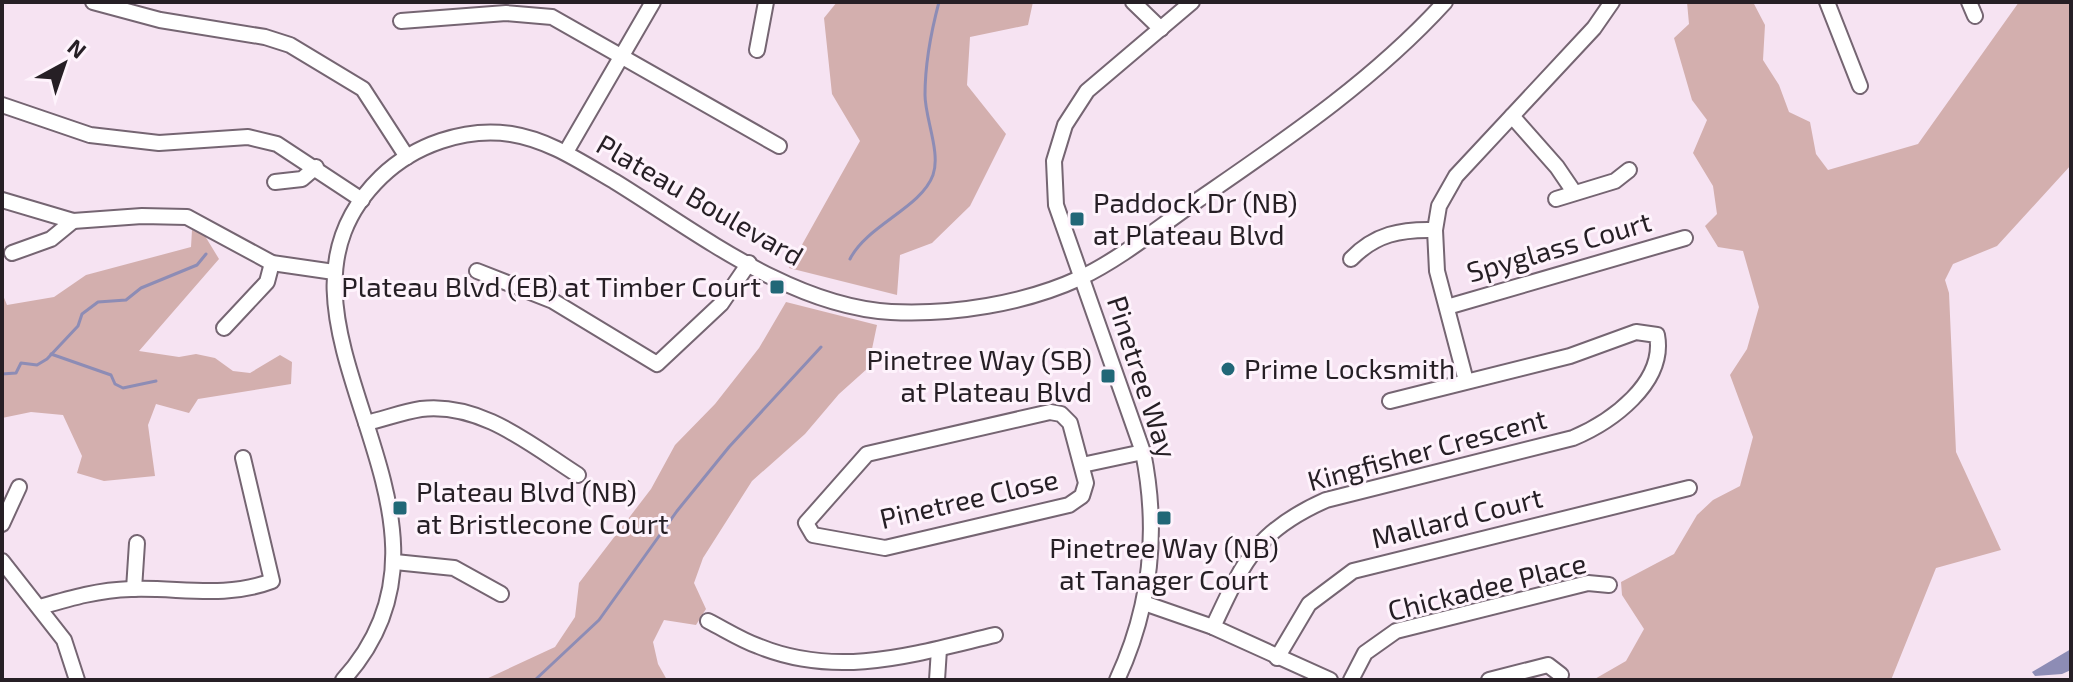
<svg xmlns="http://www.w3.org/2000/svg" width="2073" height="682" font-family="'Exo 2',sans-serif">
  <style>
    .green { fill: #d3afae }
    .water { fill: #8d8cb5 }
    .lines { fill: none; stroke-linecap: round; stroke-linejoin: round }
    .stream { stroke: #8d8cb5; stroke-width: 3 }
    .minor-casing { stroke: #756572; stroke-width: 18 }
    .minor { stroke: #fff; stroke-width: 14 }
    .poi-dot { fill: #216777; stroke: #fef3fc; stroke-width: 3 }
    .labels { text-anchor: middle; stroke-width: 6; stroke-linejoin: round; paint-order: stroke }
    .street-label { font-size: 28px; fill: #261f25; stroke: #fef3fc }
    .poi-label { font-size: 28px; fill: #261f25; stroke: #fef3fc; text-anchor: start }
  </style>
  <rect width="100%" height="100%" fill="#f6e3f2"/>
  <g class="green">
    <polygon points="837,2 1033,2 1028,25 970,37 967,85 1006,134 970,206 932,243 900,255 897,295 789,268 860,141 832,94 824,18"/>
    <polygon points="1687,2 1753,2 1765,25 1763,60 1779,85 1789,112 1810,122 1816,154 1828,170 1918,144 2019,2 2071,2 2071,165 1997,246 1953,264 1945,280 1949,293 1956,452 2001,550 1936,568 1891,680 1593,680 1626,661 1644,629 1622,595 1621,582 1674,554 1697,515 1713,500 1740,486 1753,437 1730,375 1747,349 1759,307 1743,251 1718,247 1705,226 1717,214 1713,186 1693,153 1707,120 1692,100 1674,38 1689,24"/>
    <polygon points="192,230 205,236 219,259 139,351 179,357 196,354 215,358 233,371 250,373 280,355 292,362 291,384 198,399 189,413 156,404 148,425 155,476 104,481 77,473 82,456 63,415 31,412 2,418 2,293 7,305 54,297 86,275 191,247"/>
    <polygon points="786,302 877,325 868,368 839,394 805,434 752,481 703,558 694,583 706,609 696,625 664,620 653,642 658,664 667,680 484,680 555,647 575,617 579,583 651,489 675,445 715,404 759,348"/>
  </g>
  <polygon class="water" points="2071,649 2071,670 2062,674 2035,676 2032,672"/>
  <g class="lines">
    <g class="stream">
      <path d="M 850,259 C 867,225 921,208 933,175 C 941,153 925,118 925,95 C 925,64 931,32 939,2"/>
      <polyline points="51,354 111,375 115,384 123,388 156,381"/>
      <polyline points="2,374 16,373 21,363 37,365 47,359 78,326 82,314 98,302 126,300 141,288 197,265 206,254"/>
      <polyline points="535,680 599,620 677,511 729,447 821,347"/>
    </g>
    <defs>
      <g id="minor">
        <polyline points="93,2 160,20 265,37 290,45 363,89 407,157"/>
        <polyline points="1133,2 1161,29"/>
        <polyline points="1827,2 1860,86"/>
        <polyline points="1969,2 1975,16"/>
        <polyline points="401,21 506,13 552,17 779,146"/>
        <polyline points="757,50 766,2"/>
        <polyline points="2,105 90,135 159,143 248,137 277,144 362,200"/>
        <polyline points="1512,116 1557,167 1574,192"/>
        <polyline points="566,152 653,2"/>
        <polyline points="275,182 302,179 316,167"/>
        <polyline points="1556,199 1615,181 1629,170"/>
        <polyline points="2,200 73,221 142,216 187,217 272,263 334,272"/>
        <polyline points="12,253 51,239 73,221"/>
        <path d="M 1351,259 C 1375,234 1401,229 1435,230"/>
        <polyline points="477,271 553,301 657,364 721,304 749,263"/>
        <polyline points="1447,307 1685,238"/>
        <polyline points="224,328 267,282 272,263"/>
        <polyline points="1466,381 1437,271 1435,230 1439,206 1456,176 1594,28 1612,2"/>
        <polygon points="1050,412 1061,414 1070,423 1086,483 1082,496 1069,505 885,548 813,535 806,523 867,454"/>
        <path d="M 366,423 C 384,419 402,412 421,409 C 481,402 531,445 578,475"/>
        <polyline points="1082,465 1143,452"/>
        <polyline points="2,524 19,487"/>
        <polyline points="2,561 64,640 77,680"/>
        <polyline points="395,562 454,568 501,594"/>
        <polyline points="134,589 137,543"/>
        <polyline points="1144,603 1213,627 1330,680"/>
        <path d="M 40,607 C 71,598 98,590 131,589 C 179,587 224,599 272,581 L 243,458"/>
        <path d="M 708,621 C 724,629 741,640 758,646 C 838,679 915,654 995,635"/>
        <path d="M 1213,627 C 1244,561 1256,531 1326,500 L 1573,438 C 1611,422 1666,383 1657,335 L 1636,332 L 1570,356 L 1390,401"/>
        <polyline points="1277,658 1309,604 1353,571 1689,488"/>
        <path d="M 343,680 C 497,511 234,320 381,177 C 414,145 465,127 511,134 C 549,140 581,162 614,181 C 697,232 790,306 891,312 C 952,315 1024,304 1080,278 C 1122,258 1160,226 1198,200 C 1285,140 1373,81 1445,2"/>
        <polyline points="937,680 939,649"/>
        <path d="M 1117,680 C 1151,607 1159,531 1143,452 L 1056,205 L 1054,161 L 1065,125 L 1087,91 L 1192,2"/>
        <polyline points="1351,680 1365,653 1396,631 1588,583 1609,585"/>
        <polyline points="1489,680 1548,665 1561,675"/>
      </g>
    </defs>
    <use href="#minor" class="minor-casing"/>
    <use href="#minor" class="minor"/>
  </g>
  <g class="poi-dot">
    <rect x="1069" y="211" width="16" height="16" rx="4"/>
    <rect x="769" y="279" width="16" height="16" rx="4"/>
    <circle cx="1228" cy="369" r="8"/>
    <rect x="1100" y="368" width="16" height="16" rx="4"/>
    <rect x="392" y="500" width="16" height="16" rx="4"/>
    <rect x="1156" y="510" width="16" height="16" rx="4"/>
  </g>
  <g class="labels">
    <g class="street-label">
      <text transform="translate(700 200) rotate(30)" y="10">Plateau Boulevard</text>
      <text transform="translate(1559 247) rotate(-16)" y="10">Spyglass Court</text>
      <text transform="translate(1142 377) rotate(72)" y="10">Pinetree Way</text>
      <text transform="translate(1427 450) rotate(-15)" y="10">Kingfisher Crescent</text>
      <text transform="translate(969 499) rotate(-13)" y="10">Pinetree Close</text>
      <text transform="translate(1457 518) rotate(-14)" y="10">Mallard Court</text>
      <text transform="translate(1487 587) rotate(-14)" y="10">Chickadee Place</text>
    </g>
    <g class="poi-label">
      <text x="1093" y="213">Paddock Dr (NB)<tspan x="1093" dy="32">at Plateau Blvd</tspan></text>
      <text x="761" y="297" text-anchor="end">Plateau Blvd (EB) at Timber Court</text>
      <text x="1092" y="370" text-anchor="end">Pinetree Way (SB)<tspan x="1092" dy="32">at Plateau Blvd</tspan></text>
      <text x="1244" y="379">Prime Locksmith</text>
      <text x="416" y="502">Plateau Blvd (NB)<tspan x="416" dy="32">at Bristlecone Court</tspan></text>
      <text x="1164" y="558" text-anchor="middle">Pinetree Way (NB)<tspan x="1164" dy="32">at Tanager Court</tspan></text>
    </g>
  </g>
  <rect width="2073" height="682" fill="none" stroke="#261f25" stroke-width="8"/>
  <g transform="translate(64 64) rotate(40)" stroke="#fef3fc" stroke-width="6" paint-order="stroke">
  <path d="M0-6L14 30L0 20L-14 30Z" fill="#261f25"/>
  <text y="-12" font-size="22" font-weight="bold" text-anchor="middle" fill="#261f25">N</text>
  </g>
</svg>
